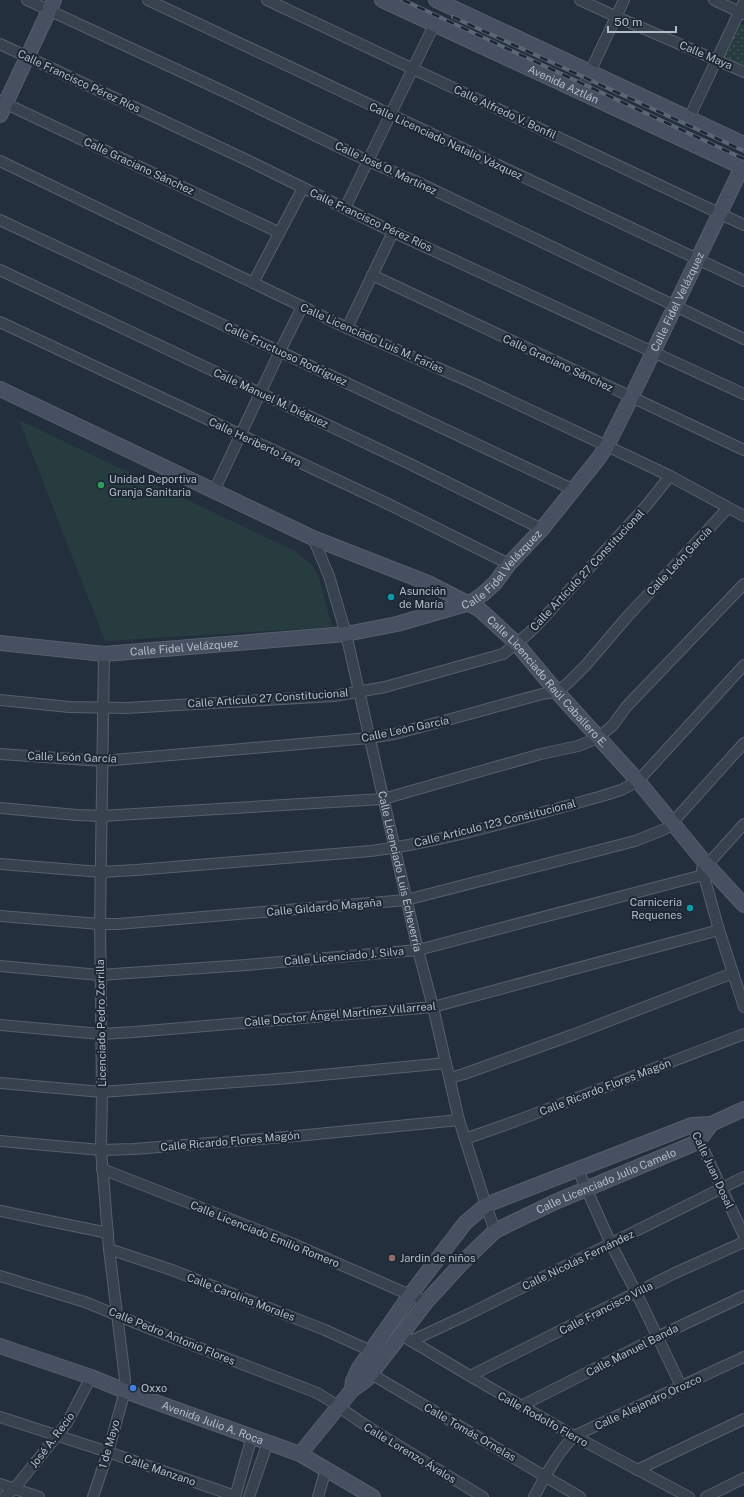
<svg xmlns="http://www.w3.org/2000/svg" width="744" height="1497" font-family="'Public Sans',sans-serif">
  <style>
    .park { fill: url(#park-dots) }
    .pitch { fill: #263c3f }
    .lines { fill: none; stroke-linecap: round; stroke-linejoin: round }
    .street-casing { stroke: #565f6c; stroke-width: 12 }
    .secondary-casing { stroke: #565f6c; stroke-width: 16 }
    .street { stroke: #38414e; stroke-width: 10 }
    .secondary { stroke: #465061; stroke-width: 14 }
    .rail-casing { stroke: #5a6575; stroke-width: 4 }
    .rail { stroke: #1d2633; stroke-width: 2.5; stroke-dasharray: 8; stroke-linecap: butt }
    .leisure-dot { fill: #2e9e5b; stroke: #1d2633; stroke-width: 1.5 }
    .culture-dot { fill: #0f9aa8; stroke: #1d2633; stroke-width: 1.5 }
    .education-dot { fill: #8d6e63; stroke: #1d2633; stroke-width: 1.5 }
    .shop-dot { fill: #3f7fe0; stroke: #1d2633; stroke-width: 1.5 }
    .labels { text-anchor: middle; stroke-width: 4; stroke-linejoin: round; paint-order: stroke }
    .street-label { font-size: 11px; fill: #b4bcc9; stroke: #1d2633 }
    .poi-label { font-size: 11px; fill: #b4bcc9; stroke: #1d2633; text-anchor: start }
  </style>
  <defs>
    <pattern id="park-dots" width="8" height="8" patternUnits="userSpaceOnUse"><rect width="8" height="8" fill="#263c3f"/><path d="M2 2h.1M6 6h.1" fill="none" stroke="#435659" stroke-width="1.8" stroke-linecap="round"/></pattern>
  </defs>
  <rect width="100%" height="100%" fill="#242f3e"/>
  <polygon class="park" points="739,23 744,25 744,69 723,59"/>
  <polygon class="pitch" points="19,420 295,551 312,565 319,578 332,627 105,641"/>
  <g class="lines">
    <defs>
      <g id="street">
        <polyline points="27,0 225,92 368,161 415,181 744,339"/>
        <polyline points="148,0 744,281"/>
        <polyline points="267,0 744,225"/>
        <polyline points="580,0 617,17 744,72"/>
        <polyline points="714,0 744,14"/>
        <polyline points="0,44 251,162 393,232 744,394"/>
        <polyline points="581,91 624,0"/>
        <polyline points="0,101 278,232"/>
        <polyline points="689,118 744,2"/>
        <polyline points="0,161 347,328 470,382 607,446 670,476 744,516"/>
        <polyline points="345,208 435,23"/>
        <polyline points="0,220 572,489"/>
        <polyline points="0,270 408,463 542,529"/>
        <polyline points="372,275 744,450"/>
        <polyline points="253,283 303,188"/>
        <polyline points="0,322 384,502 509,564"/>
        <polyline points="347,328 393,232"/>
        <polyline points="214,491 280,351 302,307"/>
        <path id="s1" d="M 313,538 L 329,576 L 346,634 L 418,950 L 433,1007 L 459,1120 L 486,1205 L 495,1231"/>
        <polyline points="0,700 69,707 126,708 334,696 385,687 503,654 529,633 539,623 646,506 670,476"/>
        <polyline points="0,754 102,761 369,738 394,734 451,719 542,694 557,692 569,682 586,665 627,617 728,508"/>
        <polyline points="0,808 77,815 101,816 383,799 541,754 578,746 598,738 613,725 626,707 744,584"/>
        <path d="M 0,864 L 101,872 L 136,870 L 371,851 C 448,841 524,817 599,797 L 621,790 L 638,781 L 744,665"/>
        <polyline points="707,865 744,824"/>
        <polyline points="702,869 719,930 744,1007"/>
        <polyline points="0,916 100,924 118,924 406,900 635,841 665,829 673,822 744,743"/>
        <polyline points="0,966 100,975 246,965 418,950 703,875"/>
        <polyline points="0,1025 101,1034 134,1032 433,1007 719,930"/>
        <polyline points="450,1078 464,1074 575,1034 733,973"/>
        <polyline points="0,1083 102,1092 290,1078 446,1063"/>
        <polyline points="692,1125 744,1236"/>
        <polyline points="465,1139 516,1121 744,1034"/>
        <polyline points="0,1141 101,1150 134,1149 297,1136 459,1120"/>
        <polyline points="102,1169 289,1242 410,1295 427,1301"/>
        <polyline points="578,1170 611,1244 636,1292 681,1386"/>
        <polyline points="0,1211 108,1233"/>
        <polyline points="109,1249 172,1270 325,1330 371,1351"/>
        <path d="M 0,1276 L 85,1302 L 153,1330 L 315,1392 C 335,1402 351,1417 370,1428 L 483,1497"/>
        <polyline points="408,1339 470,1376 574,1436 689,1497"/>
        <polyline points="411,1341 469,1314 744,1177"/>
        <polyline points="366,1371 580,1497"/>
        <polyline points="470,1376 675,1273 744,1242"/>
        <polyline points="521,1406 657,1337 744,1296"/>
        <polyline points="0,1417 108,1452 235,1496"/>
        <polyline points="637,1470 744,1419"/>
        <polyline points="0,1484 39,1497"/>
        <polyline points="4,1497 14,1489 67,1423 91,1377"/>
        <polyline points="93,1497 108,1452 125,1391 125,1379 109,1249 101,1150 102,1092 100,924 104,654"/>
        <polyline points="235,1497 252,1436"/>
        <polyline points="249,1497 268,1442"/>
        <polyline points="318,1497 326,1469"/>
        <path d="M 534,1497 C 545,1476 557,1454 574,1436 L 744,1357"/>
        <polyline points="706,1497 744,1478"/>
      </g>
      <g id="secondary">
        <path id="s2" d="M 382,0 L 744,168"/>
        <polyline points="436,0 744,144"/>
        <polyline points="0,115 54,0"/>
        <path id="s3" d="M 0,389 L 313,538 L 428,583 L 479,609 L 516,643 L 557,692 L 638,781 L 707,865 L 744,905"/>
        <path id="s4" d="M 0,643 L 104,654 L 346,634 L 397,624 L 470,603 L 483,594 L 495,583 L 509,564 L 542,529 L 598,459 L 607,446 L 631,398 L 742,167"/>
        <path id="s5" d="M 0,1346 L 91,1377 L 125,1391 L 300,1454 L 373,1497"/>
        <polyline points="352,1390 353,1381 359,1368 410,1295 465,1223 486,1205 692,1125 711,1124 744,1109"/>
        <path id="s6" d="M 300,1454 L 352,1390 L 366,1380 L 427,1301 L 462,1263 L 495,1231 L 555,1202 L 698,1142 L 711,1124"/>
      </g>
    </defs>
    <use href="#street" class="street-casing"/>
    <use href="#secondary" class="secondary-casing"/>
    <use href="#street" class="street"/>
    <use href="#secondary" class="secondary"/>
    <defs>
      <g id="rail">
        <polyline points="403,0 744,159"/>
        <polyline points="453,17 744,151"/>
      </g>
    </defs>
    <use href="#rail" class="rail-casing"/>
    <use href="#rail" class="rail"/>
  </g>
  <circle class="leisure-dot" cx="101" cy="485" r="4"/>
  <g class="culture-dot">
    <circle cx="391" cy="597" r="4"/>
    <circle cx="690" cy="908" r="4"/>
  </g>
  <circle class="education-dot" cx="392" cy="1258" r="4"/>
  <circle class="shop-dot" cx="133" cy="1388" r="4"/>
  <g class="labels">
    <g class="street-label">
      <text transform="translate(706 55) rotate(23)" y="4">Calle Maya</text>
      <text transform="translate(79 81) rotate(25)" y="4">Calle Francisco Pérez Ríos</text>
      <text dy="4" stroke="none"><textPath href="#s2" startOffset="200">Avenida Aztlán</textPath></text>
      <text transform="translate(505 112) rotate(25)" y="4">Calle Alfredo V. Bonfil</text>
      <text transform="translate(446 141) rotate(25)" y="4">Calle Licenciado Natalio Vázquez</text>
      <text transform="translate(139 166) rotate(25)" y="4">Calle Graciano Sánchez</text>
      <text transform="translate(386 168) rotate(25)" y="4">Calle José O. Martínez</text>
      <text transform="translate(371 220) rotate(25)" y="4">Calle Francisco Pérez Ríos</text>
      <text dy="4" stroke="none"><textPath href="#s4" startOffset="845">Calle Fidel Velázquez</textPath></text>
      <text transform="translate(372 338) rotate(24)" y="4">Calle Licenciado Luis M. Farías</text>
      <text transform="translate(286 354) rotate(25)" y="4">Calle Fructuoso Rodríguez</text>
      <text transform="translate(558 363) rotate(25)" y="4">Calle Graciano Sánchez</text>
      <text transform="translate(271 398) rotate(25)" y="4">Calle Manuel M. Diéguez</text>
      <text transform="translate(255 442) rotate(25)" y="4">Calle Heriberto Jara</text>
      <text transform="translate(679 561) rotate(-47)" y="4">Calle León García</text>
      <text dy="4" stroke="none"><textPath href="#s4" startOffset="521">Calle Fidel Velázquez</textPath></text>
      <text transform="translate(587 570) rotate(-47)" y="4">Calle Artículo 27 Constitucional</text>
      <text dy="4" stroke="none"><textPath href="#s4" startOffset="185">Calle Fidel Velázquez</textPath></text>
      <text dy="4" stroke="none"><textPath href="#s3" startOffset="627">Calle Licenciado Raúl Caballero E.</textPath></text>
      <text transform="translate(268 698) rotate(-4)" y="4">Calle Artículo 27 Constitucional</text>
      <text transform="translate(405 729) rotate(-12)" y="4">Calle León García</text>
      <text transform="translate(72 757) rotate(2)" y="4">Calle León García</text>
      <text transform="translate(495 823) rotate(-14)" y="4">Calle Artículo 123 Constitucional</text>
      <text dy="4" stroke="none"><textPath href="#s1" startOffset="345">Calle Licenciado Luis Echeverría</textPath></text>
      <text transform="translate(324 907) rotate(-5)" y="4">Calle Gildardo Magaña</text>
      <text transform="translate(344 956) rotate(-5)" y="4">Calle Licenciado J. Silva</text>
      <text transform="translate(340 1014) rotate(-5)" y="4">Calle Doctor Ángel Martínez Villarreal</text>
      <text transform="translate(101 1023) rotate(-91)" y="4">Licenciado Pedro Zorrilla</text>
      <text transform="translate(605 1087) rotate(-21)" y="4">Calle Ricardo Flores Magón</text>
      <text transform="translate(230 1141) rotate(-5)" y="4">Calle Ricardo Flores Magón</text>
      <text transform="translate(713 1170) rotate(65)" y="4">Calle Juan Dosal</text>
      <text dy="4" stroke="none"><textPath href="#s6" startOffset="419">Calle Licenciado Julio Camelo</textPath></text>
      <text transform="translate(265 1234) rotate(22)" y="4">Calle Licenciado Emilio Romero</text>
      <text transform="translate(578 1260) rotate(-26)" y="4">Calle Nicolás Fernández</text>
      <text transform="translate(241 1297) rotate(21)" y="4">Calle Carolina Morales</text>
      <text transform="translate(606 1308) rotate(-27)" y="4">Calle Francisco Villa</text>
      <text transform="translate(172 1336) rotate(22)" y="4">Calle Pedro Antonio Flores</text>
      <text transform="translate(632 1350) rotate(-27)" y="4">Calle Manuel Banda</text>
      <text transform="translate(648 1402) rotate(-25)" y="4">Calle Alejandro Orozco</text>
      <text transform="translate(543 1419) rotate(29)" y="4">Calle Rodolfo Fierro</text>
      <text dy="4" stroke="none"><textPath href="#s5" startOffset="226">Avenida Julio A. Roca</textPath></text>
      <text transform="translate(470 1432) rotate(30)" y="4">Calle Tomás Ornelas</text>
      <text transform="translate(52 1440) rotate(-53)" y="4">José A. Recio</text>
      <text transform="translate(109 1444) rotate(-74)" y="4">1 de Mayo</text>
      <text transform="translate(410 1453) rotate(31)" y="4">Calle Lorenzo Ávalos</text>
      <text transform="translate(160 1470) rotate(19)" y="4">Calle Manzano</text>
    </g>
    <g class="poi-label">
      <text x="109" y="483">Unidad Deportiva<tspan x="109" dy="13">Granja Sanitaria</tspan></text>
      <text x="399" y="595">Asunción<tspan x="399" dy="13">de María</tspan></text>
      <text x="682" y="906" text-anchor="end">Carniceria<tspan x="682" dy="13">Requenes</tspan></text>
      <text x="400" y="1262">Jardin de niños</text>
      <text x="141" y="1392">Oxxo</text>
    </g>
  </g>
  <path d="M608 26v6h68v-6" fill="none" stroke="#b4bcc9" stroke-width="2"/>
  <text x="614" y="26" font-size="12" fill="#b4bcc9" stroke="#1d2633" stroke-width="3" paint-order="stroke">50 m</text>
</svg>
